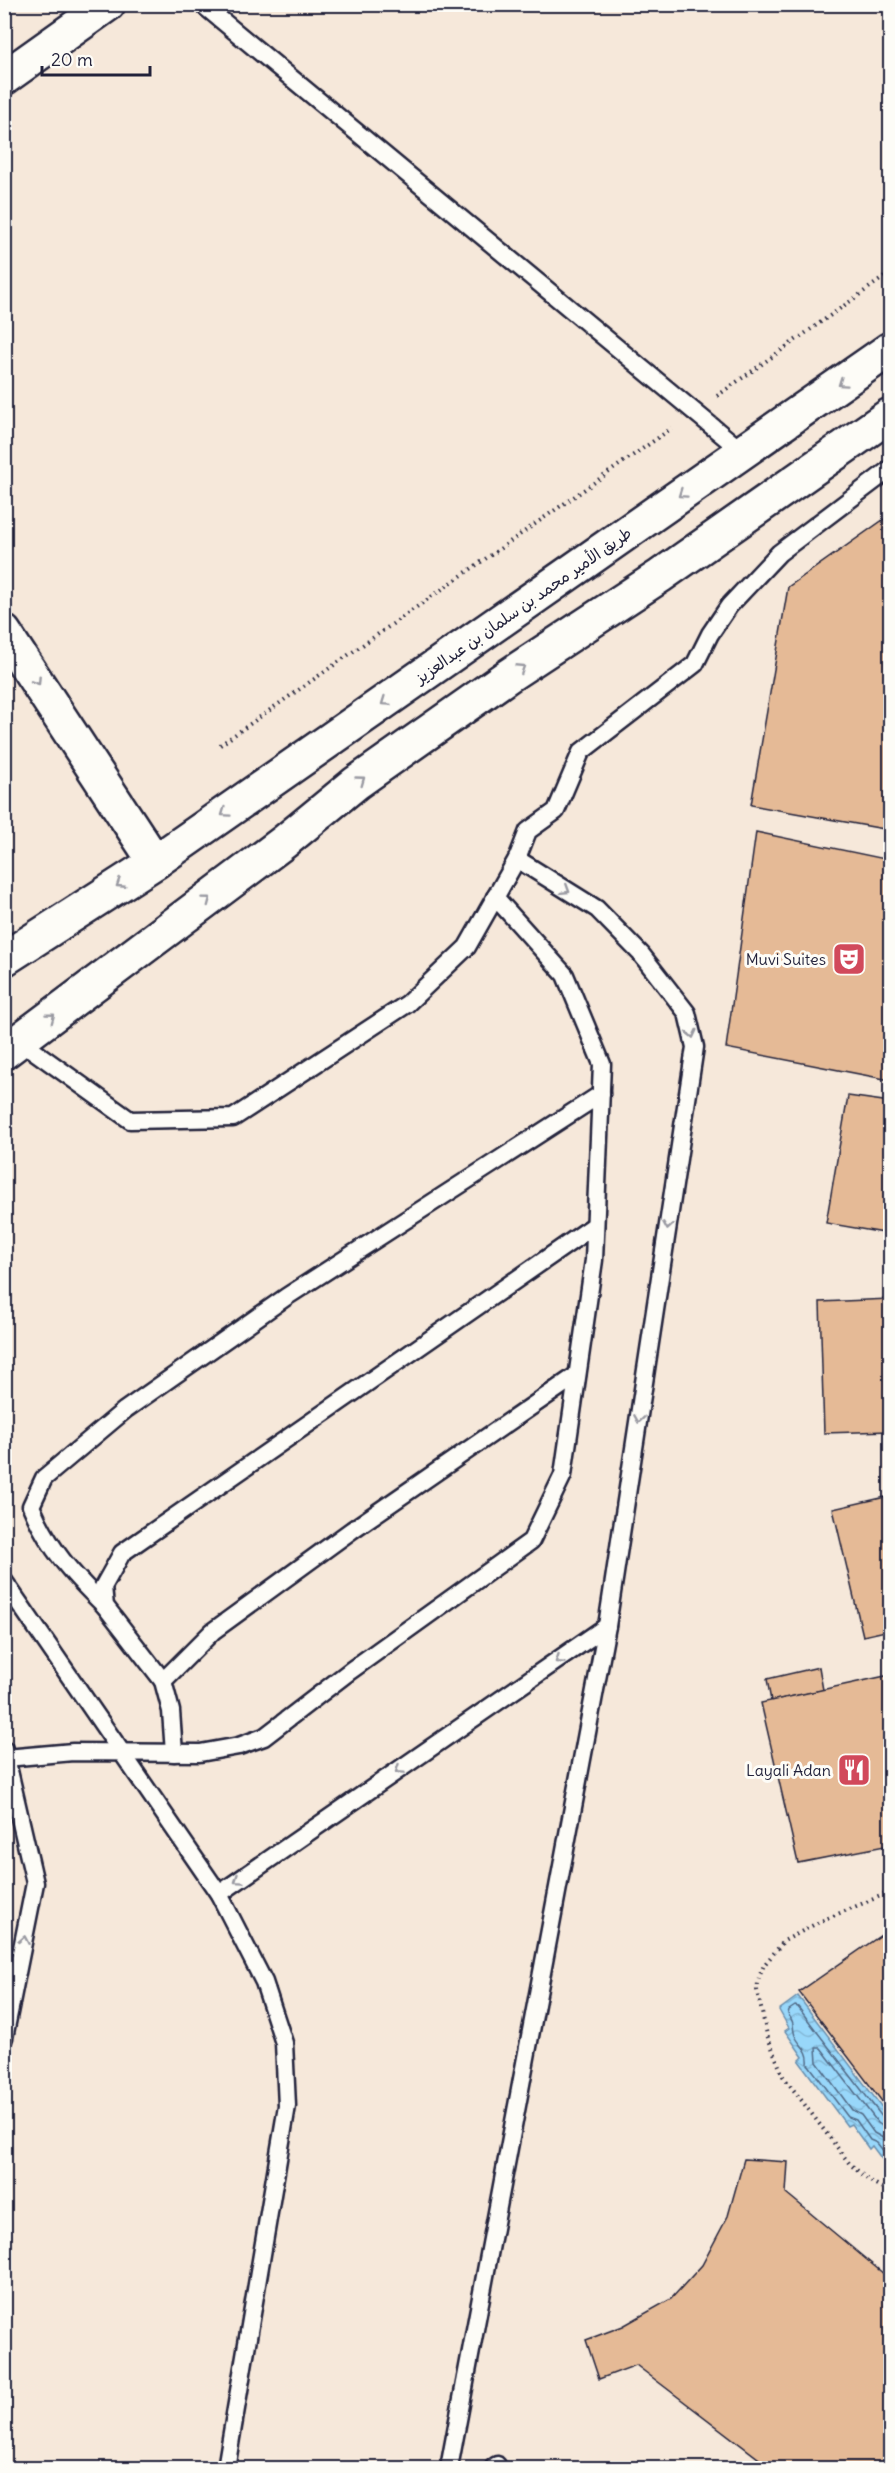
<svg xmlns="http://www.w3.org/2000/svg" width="895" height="2473" font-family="Delius,'Playpen Sans Arabic',sans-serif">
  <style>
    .water { fill: url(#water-waves); stroke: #698fae; stroke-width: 1.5 }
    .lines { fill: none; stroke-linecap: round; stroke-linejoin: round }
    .shore { stroke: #516a87; stroke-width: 1.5 }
    .building { fill: #e5ba96; stroke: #22223b; stroke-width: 1.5 }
    .lane-casing { stroke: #22223b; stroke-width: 21 }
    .secondary-casing { stroke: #22223b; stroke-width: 38 }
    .path { stroke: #22223b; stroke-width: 4; stroke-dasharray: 1.5 4.5; stroke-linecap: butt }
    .lane { stroke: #fdfcf7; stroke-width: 16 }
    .secondary { stroke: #fdfcf7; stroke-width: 33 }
    .oneway { stroke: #9a9aa2 }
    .labels { text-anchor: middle; stroke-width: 6; stroke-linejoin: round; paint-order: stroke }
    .street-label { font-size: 16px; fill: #22223b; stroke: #fdfcf7 }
    .poi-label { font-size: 16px; fill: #22223b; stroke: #fdfcf7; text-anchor: end }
  </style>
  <defs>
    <pattern id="water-waves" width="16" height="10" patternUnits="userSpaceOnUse" patternTransform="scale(1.5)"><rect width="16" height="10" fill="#98d7fa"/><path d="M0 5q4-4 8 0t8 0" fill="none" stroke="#83b8d7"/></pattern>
  </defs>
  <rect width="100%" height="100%" fill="#f6e8da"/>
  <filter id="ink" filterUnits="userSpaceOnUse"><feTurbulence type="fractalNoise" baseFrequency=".0167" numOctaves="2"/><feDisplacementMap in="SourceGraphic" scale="12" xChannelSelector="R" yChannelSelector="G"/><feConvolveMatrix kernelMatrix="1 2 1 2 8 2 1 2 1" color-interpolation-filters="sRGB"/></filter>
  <g filter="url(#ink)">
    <polygon class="water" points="798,1996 890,2118 890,2164 887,2166 872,2146 869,2149 851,2124 847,2126 799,2061 803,2057 785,2031 789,2028 779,2010"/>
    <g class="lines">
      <g class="shore">
        <path d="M 890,2121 L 883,2118 L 798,2007 L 795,2006 L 789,2010 L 788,2014 C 795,2025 792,2022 794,2032 C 796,2045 810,2047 808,2064 L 848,2117 L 856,2120 L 870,2140 L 877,2143 L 890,2159"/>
        <polyline points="890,2128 884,2127 878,2123 821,2048 816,2048 817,2062 852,2110 861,2115 874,2133 883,2138 890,2148"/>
      </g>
    </g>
    <g class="building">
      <polygon points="890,515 890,830 751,805 788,587"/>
      <polygon points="756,832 890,860 890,1080 726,1048"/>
      <polygon points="848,1096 890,1102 890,1234 826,1223"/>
      <polygon points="890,1299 890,1431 824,1433 820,1302"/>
      <polygon points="890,1496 890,1630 863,1636 833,1509"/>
      <polygon points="819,1667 823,1690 771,1701 767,1679"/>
      <polygon points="890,1675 890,1845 798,1863 761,1703"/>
      <polygon points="890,1929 890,2112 799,1992"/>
      <polygon points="744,2159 788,2162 786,2193 890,2279 890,2468 771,2468 636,2365 599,2379 586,2340 623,2326 671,2299 702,2265 728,2216"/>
    </g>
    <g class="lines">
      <defs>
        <g id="lane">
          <polyline points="202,4 743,452"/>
          <polyline points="20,1041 130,1120 233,1118 407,1004 467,947 517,859 528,831 556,811 581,752 695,664 710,634 729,606 779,553 890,469"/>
          <polyline points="4,1581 219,1894 264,1982 284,2043 287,2106 226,2468"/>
          <path d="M 105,1606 C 72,1574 49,1549 31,1506 L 44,1478 L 125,1410 L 286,1297 L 601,1094"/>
          <polyline points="163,1681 105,1606 103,1587 122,1553 595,1225"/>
          <polyline points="4,1749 35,1883 4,2038"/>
          <polyline points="174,1753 171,1711 163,1681 213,1631 352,1530 577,1375"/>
          <polyline points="6,1758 73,1752 200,1753 239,1746 264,1737 350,1671 531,1541 563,1475 594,1260 602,1064 565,975 495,897"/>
          <polyline points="219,1894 607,1626"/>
          <polyline points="449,2468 607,1626 695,1047 687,1013 641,954 597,909 517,859"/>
          <polyline points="493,2468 497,2465"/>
        </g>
        <g id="secondary">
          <polyline points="4,78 108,4"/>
          <polyline points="4,632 155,862 4,959"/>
          <polyline points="155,862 890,349"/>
          <polyline points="4,1052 284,842 356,783 508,676 660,576 890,415"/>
        </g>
      </defs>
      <use href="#lane" class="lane-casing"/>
      <use href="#secondary" class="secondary-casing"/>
      <g class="path">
        <polyline points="717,396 890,273"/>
        <polyline points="220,745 672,428"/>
        <polyline points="890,1892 821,1921 784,1941 764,1965 759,1977 757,1990 767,2035 783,2076 849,2163 868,2180 890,2192"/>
      </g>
      <use href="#lane" class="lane"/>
      <use href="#secondary" class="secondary"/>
    </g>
    <defs><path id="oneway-chevron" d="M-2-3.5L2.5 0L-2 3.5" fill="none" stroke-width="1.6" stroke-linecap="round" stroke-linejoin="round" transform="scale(1.5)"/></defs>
    <g class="oneway">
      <use href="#oneway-chevron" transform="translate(842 383) rotate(145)"/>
      <use href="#oneway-chevron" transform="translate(682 494) rotate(145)"/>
      <use href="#oneway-chevron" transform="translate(521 668) rotate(-33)"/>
      <use href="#oneway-chevron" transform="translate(37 681) rotate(57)"/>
      <use href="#oneway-chevron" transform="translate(385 702) rotate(145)"/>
      <use href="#oneway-chevron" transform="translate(361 780) rotate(-36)"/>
      <use href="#oneway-chevron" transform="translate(225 813) rotate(145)"/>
      <use href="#oneway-chevron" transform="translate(120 884) rotate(147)"/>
      <use href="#oneway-chevron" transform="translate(566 890) rotate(32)"/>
      <use href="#oneway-chevron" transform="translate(207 900) rotate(-37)"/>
      <use href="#oneway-chevron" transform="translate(51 1017) rotate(-37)"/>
      <use href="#oneway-chevron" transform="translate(692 1034) rotate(77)"/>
      <use href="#oneway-chevron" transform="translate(668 1226) rotate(99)"/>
      <use href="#oneway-chevron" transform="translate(639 1419) rotate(99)"/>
      <use href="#oneway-chevron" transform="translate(559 1660) rotate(146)"/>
      <use href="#oneway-chevron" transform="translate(399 1770) rotate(146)"/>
      <use href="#oneway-chevron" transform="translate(238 1880) rotate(146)"/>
      <use href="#oneway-chevron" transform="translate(24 1940) rotate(-80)"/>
    </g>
  </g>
  <defs>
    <symbol id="theatre-square" viewBox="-11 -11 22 22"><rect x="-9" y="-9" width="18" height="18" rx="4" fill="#d1495b" stroke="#fdfcf7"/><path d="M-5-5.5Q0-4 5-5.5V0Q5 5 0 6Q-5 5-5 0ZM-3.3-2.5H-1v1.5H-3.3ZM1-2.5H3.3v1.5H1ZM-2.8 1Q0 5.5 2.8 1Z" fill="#fff"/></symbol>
    <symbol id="restaurant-square" viewBox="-11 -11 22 22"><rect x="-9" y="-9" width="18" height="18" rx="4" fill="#d1495b" stroke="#fdfcf7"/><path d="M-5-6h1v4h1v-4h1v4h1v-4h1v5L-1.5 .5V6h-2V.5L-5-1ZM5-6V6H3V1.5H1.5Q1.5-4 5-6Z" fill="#fff"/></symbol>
  </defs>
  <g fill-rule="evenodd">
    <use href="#theatre-square" x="830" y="940" width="38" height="38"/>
    <use href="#restaurant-square" x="835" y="1751" width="38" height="38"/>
  </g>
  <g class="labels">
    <g class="street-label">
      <text transform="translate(523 605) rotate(-35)" y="6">طريق الأمير محمد بن سلمان بن عبدالعزيز</text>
    </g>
    <g class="poi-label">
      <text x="826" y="965">Muvi Suites</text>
      <text x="831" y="1776">Layali Adan</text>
    </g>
  </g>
  <rect width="895" height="2473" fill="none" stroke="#fdfcf7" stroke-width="24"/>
  <rect x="12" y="12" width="871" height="2449" fill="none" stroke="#22223b" stroke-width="2" filter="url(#ink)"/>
  <path d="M42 66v9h108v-9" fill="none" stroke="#22223b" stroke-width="3"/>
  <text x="51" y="66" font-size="18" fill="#22223b" stroke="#fdfcf7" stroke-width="4.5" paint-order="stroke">20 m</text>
</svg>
